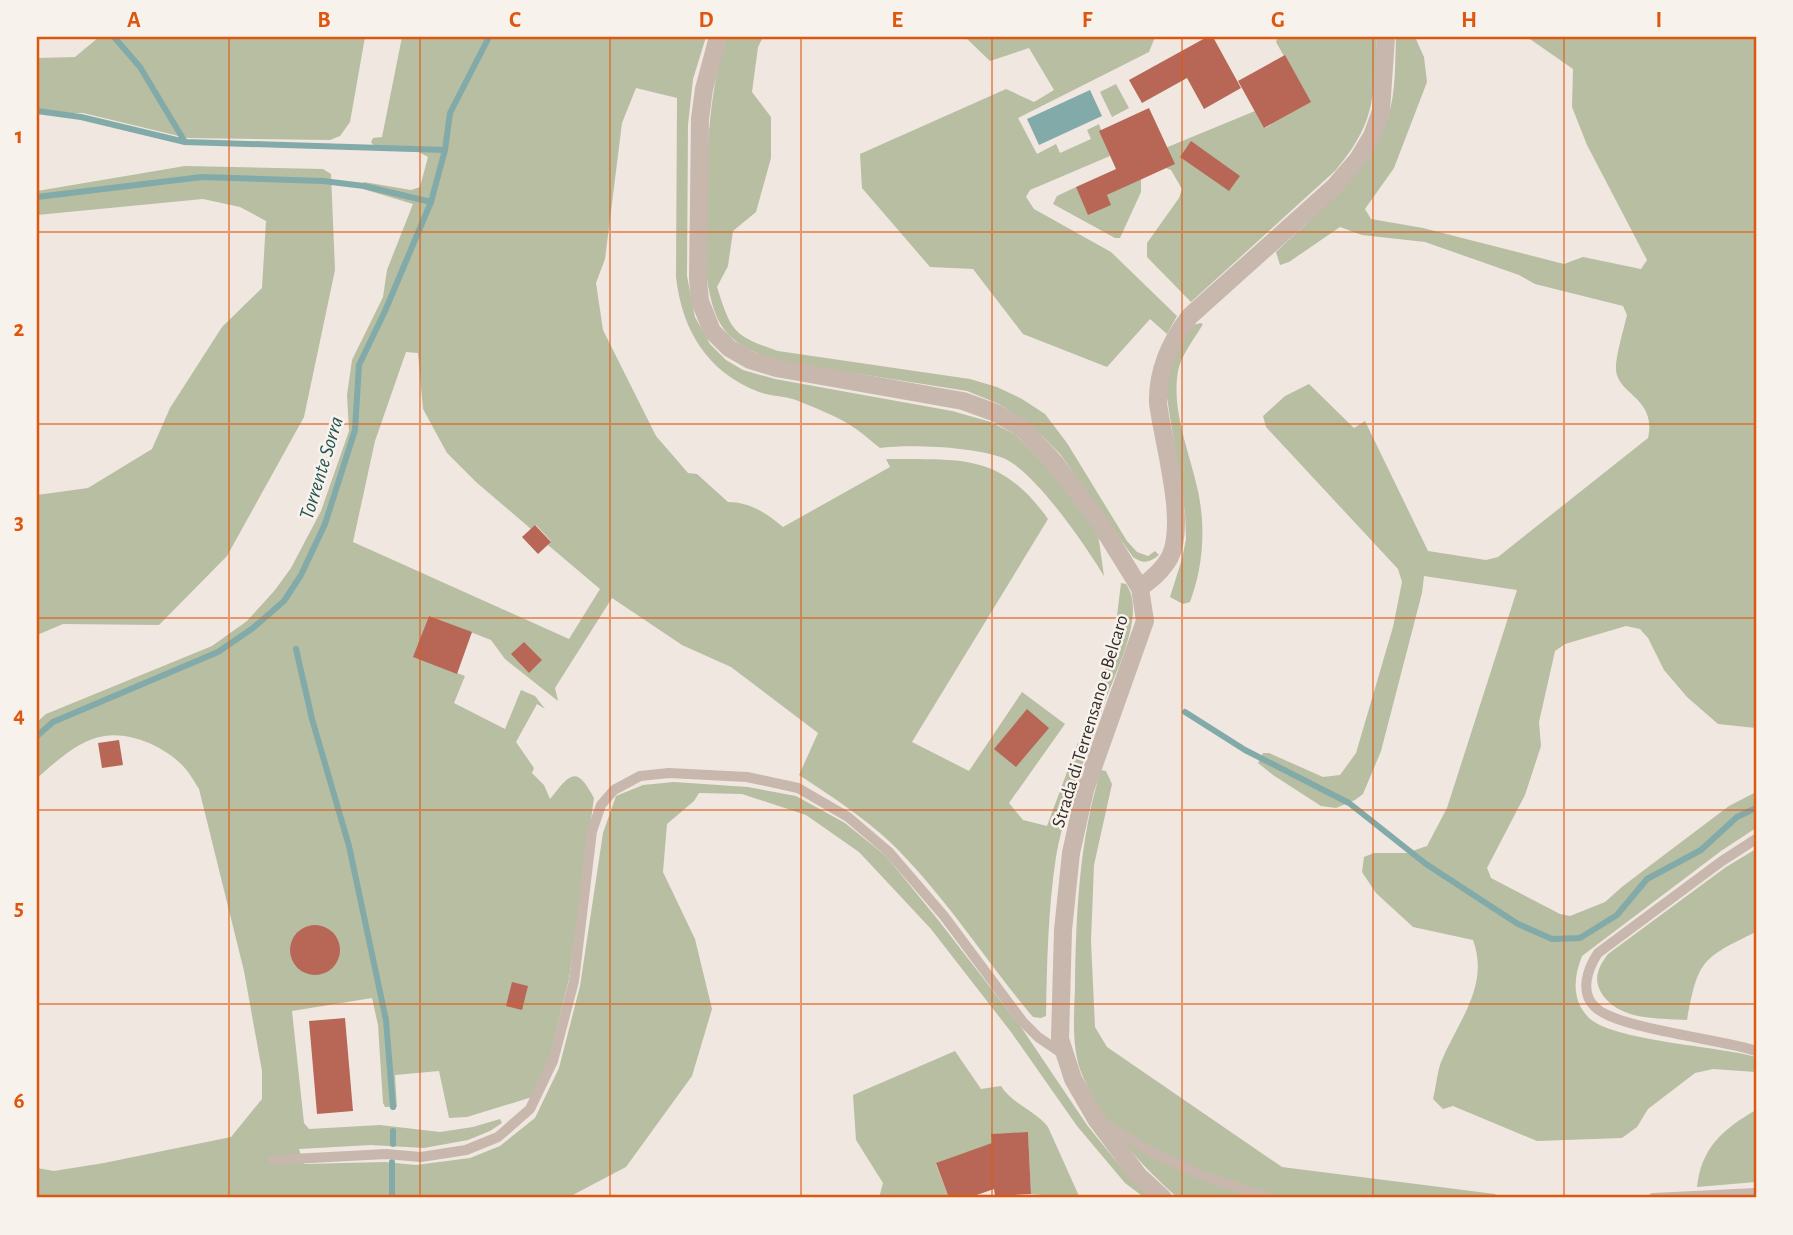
<svg xmlns="http://www.w3.org/2000/svg" width="1793" height="1235" font-family="'Alegreya Sans',sans-serif">
  <style>
    .green { fill: #b7bea2; fill-rule: evenodd }
    .water { fill: #82aaa9 }
    .lines { fill: none; stroke-linecap: round; stroke-linejoin: round }
    .stream { stroke: #82aaa9; stroke-width: 6 }
    .building { fill: #b86757 }
    .service { stroke: #c7b7ad; stroke-width: 10 }
    .minor { stroke: #c7b7ad; stroke-width: 18 }
    .tertiary { stroke: #c7b7ad; stroke-width: 18 }
    .grid { fill: none; stroke: #df570e; stroke-width: 2; stroke-opacity: 0.55 }
    .labels { text-anchor: middle; stroke-width: 5; stroke-linejoin: round; paint-order: stroke }
    .street-label { font-size: 19px; fill: #372e2b; stroke: #f8f2ec }
    .water-label { font-size: 21px; font-style: italic; fill: #255353; stroke: #f8f2ec }
    .neatline { fill: none; stroke: #df570e; stroke-width: 2.5 }
    .grid-label { font-size: 23px; text-anchor: middle; font-weight: bold; fill: #df570e }
  </style>
  <rect width="100%" height="100%" fill="#f0e7e0"/>
  <g class="green">
    <polygon points="99,37 365,37 350,122 340,136 330,140 187,138 83,113 37,113 37,58 75,57"/>
    <path d="M 402,37 L 706,37 L 693,79 L 688,125 L 687,276 L 695,317 L 710,344 L 726,360 L 743,370 L 775,379 L 952,411 L 991,422 L 1016,435 L 1048,468 L 1098,534 L 1104,576 C 1086,546 1034,470 1003,458 C 975,447 910,444 880,448 C 870,440 860,431 850,425 C 834,415 813,407 796,400 C 784,396 771,396 759,392 C 707,372 682,330 676,277 L 677,98 L 636,88 L 622,123 L 605,259 L 596,283 L 603,330 L 656,436 L 688,473 L 697,474 L 728,502 C 750,502 766,513 783,527 L 890,467 L 886,459 C 961,460 1000,452 1048,519 L 912,742 L 969,771 L 1022,692 L 1065,724 L 1009,803 L 1023,820 L 1047,826 L 1113,648 L 1121,583 L 1126,584 C 1147,613 1115,673 1104,704 C 1087,754 1065,805 1056,857 C 1048,909 1047,963 1046,1016 L 1041,1018 L 1033,1017 C 985,960 944,894 890,842 C 862,816 831,796 799,775 L 818,733 L 731,667 L 682,645 L 612,598 L 555,688 L 558,701 L 505,659 L 491,640 L 429,616 L 414,657 L 465,676 L 454,703 L 505,729 L 521,690 L 535,696 L 545,709 L 537,704 L 516,742 L 534,768 L 532,773 L 544,785 L 550,799 C 570,774 576,764 594,798 L 569,979 L 549,1059 L 532,1097 L 467,1117 L 449,1118 L 439,1071 L 395,1075 L 397,1107 L 385,1107 L 383,1103 L 378,1025 L 372,998 L 292,1011 L 304,1123 L 309,1129 L 380,1125 L 440,1132 L 473,1127 L 500,1119 L 502,1123 L 490,1131 L 468,1140 L 424,1148 L 371,1145 L 299,1149 L 304,1164 L 385,1162 L 416,1165 L 470,1158 L 500,1146 L 535,1118 L 559,1068 L 580,986 L 603,833 L 616,796 L 643,785 L 674,782 L 748,787 L 796,796 L 845,823 L 886,856 L 939,921 L 1021,1027 L 1087,1125 L 1133,1182 L 1152,1198 L 1145,1198 L 1125,1183 L 1077,1126 L 1011,1032 L 931,929 L 859,852 L 806,815 L 742,794 L 699,793 L 694,801 L 667,824 L 663,872 L 695,939 L 712,1009 L 692,1076 L 626,1167 L 567,1198 L 37,1198 L 37,1168 L 54,1171 L 104,1163 L 231,1137 L 262,1099 L 262,1071 L 244,971 L 199,789 C 194,781 189,772 183,766 C 165,747 131,732 105,736 C 79,739 56,762 37,778 L 37,722 L 46,714 L 212,646 L 247,621 L 275,590 L 291,568 L 321,511 L 349,431 L 347,395 L 352,360 L 383,297 L 387,270 L 413,204 L 363,189 L 364,182 L 411,190 L 420,187 L 428,157 L 417,151 L 377,150 L 371,142 L 373,138 L 382,137 ZM 406,352 L 418,353 L 423,409 L 447,453 L 476,482 L 531,529 L 536,525 L 551,541 L 548,545 L 600,589 L 569,639 L 353,542 L 375,441 Z"/>
    <path d="M 727,37 L 763,37 L 758,47 L 752,92 L 771,117 L 771,158 L 756,212 L 733,231 L 728,266 L 717,287 C 731,331 733,336 778,351 L 970,379 L 997,387 L 1022,399 L 1045,414 L 1067,443 L 1127,541 L 1137,552 L 1148,556 L 1155,551 L 1159,555 C 1149,563 1143,564 1133,557 L 1060,454 L 1029,423 L 999,404 L 967,391 L 778,361 C 729,344 715,331 707,279 C 708,198 701,114 727,37 Z"/>
    <polygon points="965,37 1155,37 1149,52 1018,118 1037,154 1056,144 1060,153 1091,139 1087,130 1099,124 1110,156 1030,190 1026,197 1034,209 1111,252 1177,316 1167,334 1150,319 1107,367 1023,334 973,269 930,267 862,188 860,154 1006,89 1034,102 1054,90 1029,48 990,61"/>
    <path d="M 1278,37 L 1377,37 C 1374,96 1376,122 1336,170 L 1191,302 L 1147,257 L 1147,243 L 1179,198 L 1182,189 L 1171,170 L 1166,168 L 1158,151 L 1255,111 L 1265,128 L 1310,102 L 1276,42 Z"/>
    <path d="M 1396,37 L 1415,37 L 1424,57 L 1427,82 L 1394,168 L 1365,209 L 1371,219 L 1423,228 L 1564,264 L 1583,257 L 1641,269 L 1647,260 L 1587,145 L 1572,107 L 1573,69 L 1527,37 L 1756,37 L 1756,728 L 1718,724 L 1687,697 L 1664,670 L 1648,638 L 1640,629 L 1626,626 L 1565,644 L 1555,651 L 1539,722 L 1541,746 L 1525,795 L 1487,868 L 1491,878 L 1560,914 L 1570,916 L 1605,902 L 1623,886 L 1729,806 L 1756,792 L 1756,828 L 1721,851 L 1582,956 C 1574,976 1571,999 1588,1017 C 1611,1041 1719,1046 1756,1057 L 1756,1072 L 1713,1069 L 1695,1073 L 1648,1109 L 1637,1127 L 1622,1138 L 1537,1141 L 1453,1106 L 1443,1109 L 1433,1099 C 1436,1087 1437,1073 1441,1062 C 1458,1021 1490,986 1473,940 L 1413,927 L 1376,893 L 1362,872 L 1364,857 L 1374,853 L 1406,853 L 1427,846 L 1447,808 L 1517,590 L 1424,576 L 1422,593 L 1381,751 L 1363,794 L 1355,800 L 1336,808 L 1321,806 L 1273,775 L 1258,763 L 1263,753 L 1269,753 L 1323,777 L 1340,775 L 1356,753 L 1393,627 L 1402,582 L 1398,569 L 1266,427 L 1263,416 L 1285,396 L 1309,384 L 1354,428 L 1365,421 L 1428,551 L 1486,560 L 1498,557 L 1648,438 C 1657,398 1618,395 1616,370 C 1615,358 1624,328 1627,315 L 1623,306 L 1535,284 L 1519,275 L 1425,242 L 1362,235 L 1340,227 L 1289,262 L 1280,265 L 1276,252 C 1318,212 1369,172 1388,117 C 1396,93 1395,62 1396,37 Z"/>
    <polygon points="1116,84 1129,108 1112,117 1100,92"/>
    <polygon points="185,166 323,169 331,174 335,270 304,417 227,556 159,625 63,624 37,635 37,495 88,488 152,449 170,408 222,327 262,288 266,221 240,207 203,199 37,215 37,191"/>
    <polygon points="1141,179 1141,192 1120,238 1115,238 1053,204 1057,196 1076,187 1107,195"/>
    <path d="M 1200,323 L 1203,324 C 1195,338 1181,355 1178,371 C 1171,411 1190,453 1198,491 C 1206,529 1203,567 1190,602 L 1183,604 L 1170,597 L 1182,559 L 1186,539 L 1185,512 L 1167,398 L 1167,377 L 1180,345 L 1194,325 Z"/>
    <path d="M 1101,770 L 1106,771 L 1112,784 L 1094,865 L 1091,941 L 1095,1027 L 1107,1047 L 1282,1167 L 1495,1194 L 1498,1198 L 1178,1198 C 1140,1165 1104,1124 1083,1077 C 1071,1050 1074,1017 1075,987 C 1076,915 1079,840 1101,770 Z"/>
    <path d="M 1756,849 L 1756,932 C 1702,958 1698,960 1687,1020 C 1658,1018 1620,1021 1602,994 C 1592,979 1599,966 1608,954 L 1726,867 Z"/>
    <path d="M 955,1051 L 981,1089 L 1001,1086 C 1012,1104 1035,1110 1048,1127 L 1079,1196 L 1077,1198 L 1031,1194 L 1028,1133 L 992,1134 L 993,1157 L 967,1152 L 936,1164 L 949,1198 L 879,1198 L 883,1183 L 856,1140 L 853,1095 Z"/>
    <path d="M 1756,1110 L 1756,1182 L 1697,1187 C 1701,1148 1723,1129 1756,1110 Z"/>
  </g>
  <polygon class="water" points="1090,90 1102,116 1039,145 1027,119"/>
  <g class="lines">
    <g class="stream">
      <polyline points="114,37 140,67 185,142"/>
      <polyline points="37,111 81,117 185,142 445,150"/>
      <polyline points="37,197 202,177 323,181 364,186 431,202"/>
      <polyline points="296,649 312,719 349,846 386,1020 393,1107"/>
      <polyline points="1185,712 1245,750 1349,803 1426,864 1518,924 1552,939 1580,938 1617,915 1647,879 1701,850 1737,817 1756,808"/>
      <polyline points="37,736 53,722 218,652 253,628 284,601 301,575 325,524 355,430 359,365 385,311 431,202 445,150 450,113 489,37"/>
      <polyline points="393,1144 393,1131"/>
      <polyline points="392,1198 392,1162"/>
    </g>
  </g>
  <g class="building">
    <polygon points="1207,37 1213,37 1241,88 1204,109 1187,78 1142,103 1129,80"/>
    <polygon points="1285,55 1311,102 1264,128 1238,81"/>
    <polygon points="1149,108 1175,164 1107,195 1111,205 1088,215 1076,187 1116,169 1099,131"/>
    <polygon points="1191,141 1240,176 1229,191 1180,157"/>
    <polygon points="535,525 551,542 538,554 522,537"/>
    <polygon points="429,616 472,632 457,674 413,657"/>
    <polygon points="524,642 542,660 529,673 511,654"/>
    <polygon points="1027,709 1049,728 1016,767 994,749"/>
    <polygon points="119,740 123,765 102,768 98,743"/>
    <circle cx="315" cy="950" r="25"/>
    <polygon points="512,982 528,986 522,1010 506,1006"/>
    <polygon points="345,1018 353,1111 317,1114 309,1021"/>
    <polygon points="1028,1132 1031,1194 995,1196 994,1189 968,1198 949,1198 936,1163 992,1143 991,1134"/>
  </g>
  <g class="lines">
    <g class="service">
      <path d="M 1756,839 L 1722,861 L 1598,953 C 1588,968 1579,992 1595,1007 C 1617,1029 1722,1039 1756,1051"/>
      <polyline points="1105,1124 1150,1151 1203,1176 1269,1198"/>
      <polyline points="273,1160 386,1154 421,1157 466,1150 498,1137 530,1109 553,1061 574,981 592,831 601,805 614,790 640,776 669,773 747,777 798,788 848,817 889,852 944,916 1023,1022 1038,1037 1063,1054"/>
      <polyline points="1653,1198 1756,1193"/>
    </g>
    <path class="minor" d="M 1140,588 C 1152,579 1163,570 1170,557 C 1187,521 1163,443 1158,403 C 1157,370 1170,342 1190,316 L 1334,187 L 1358,159 L 1372,136 L 1381,111 L 1386,37"/>
    <polyline class="tertiary" points="718,37 704,89 700,119 698,279 700,301 712,331 729,348 750,360 776,368 963,401 996,413 1023,429 1054,462 1098,520 1140,588 1145,621 1085,790 1071,853 1063,930 1060,1039 1073,1079 1096,1119 1138,1175 1163,1198"/>
  </g>
  <path class="grid" d="M 229,37 L 229,1198M 420,37 L 420,1198M 610,37 L 610,1198M 801,37 L 801,1198M 992,37 L 992,1198M 1182,37 L 1182,1198M 1373,37 L 1373,1198M 1564,37 L 1564,1198M 37,232 L 1756,232M 37,424 L 1756,424M 37,618 L 1756,618M 37,810 L 1756,810M 37,1004 L 1756,1004"/>
  <g class="labels">
    <g class="street-label">
      <text transform="translate(1089 721) rotate(-73)" y="7">Strada di Terrensano e Belcaro</text>
    </g>
    <g class="water-label">
      <text transform="translate(321 468) rotate(-73)" y="7">Torrente Sorra</text>
    </g>
  </g>
  <rect width="1793" height="1235" fill="none" stroke="#f8f2ec" stroke-width="77"/>
  <rect x="38" y="38" width="1717" height="1158" class="neatline"/>
  <g class="grid-label">
    <text x="134" y="27">A</text>
    <text x="324" y="27">B</text>
    <text x="515" y="27">C</text>
    <text x="706" y="27">D</text>
    <text x="897" y="27">E</text>
    <text x="1087" y="27">F</text>
    <text x="1278" y="27">G</text>
    <text x="1469" y="27">H</text>
    <text x="1659" y="27">I</text>
    <text x="19" y="143">1</text>
    <text x="19" y="336">2</text>
    <text x="19" y="529">3</text>
    <text x="19" y="722">4</text>
    <text x="19" y="915">5</text>
    <text x="19" y="1108">6</text>
  </g>
</svg>
